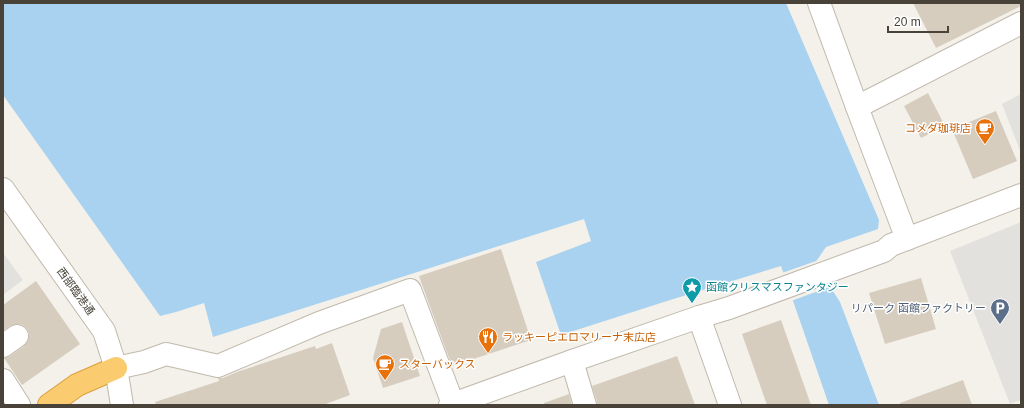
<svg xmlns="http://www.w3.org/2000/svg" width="1024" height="408" font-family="Arial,'Noto Sans JP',sans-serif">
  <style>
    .parking { fill: #e3e1de }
    .water { fill: #a8d2ef }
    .pier { fill: #f4f1ea }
    .building { fill: #d6cdbf }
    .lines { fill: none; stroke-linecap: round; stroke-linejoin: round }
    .minor-casing { stroke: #c0b9ac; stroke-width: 24 }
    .highway-casing { stroke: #daa03e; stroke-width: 24 }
    .minor { stroke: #fff; stroke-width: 22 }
    .highway { stroke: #facb6f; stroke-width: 22 }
    .labels { text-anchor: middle; stroke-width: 3; stroke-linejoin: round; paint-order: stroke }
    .food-label { font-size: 11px; fill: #c56008; stroke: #fff; text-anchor: start }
    .culture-label { font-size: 11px; fill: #0d838f; stroke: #fff; text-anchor: start }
    .street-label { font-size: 11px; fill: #484238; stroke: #fff }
    .service-label { font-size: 11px; fill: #4e5e75; stroke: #fff; text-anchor: end }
  </style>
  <rect width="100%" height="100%" fill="#f4f1ea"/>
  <g class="parking">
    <polygon points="1021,94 1021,153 1002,104"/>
    <polygon points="1021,222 1021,400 1010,404 950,251"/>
    <polygon points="3,253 23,280 3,295"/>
  </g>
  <polygon class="water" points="3,3 786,3 879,220 878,229 826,247 815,263 840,302 879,405 829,405 781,266 667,301 561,335 536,262 591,241 584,219 213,337 204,303 176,312 160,316 3,95"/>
  <polygon class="pier" points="819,260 817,263 832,286 791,301 782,273"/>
  <g class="building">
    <polygon points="913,3 1021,3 1021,6 936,48"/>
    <polygon points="928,93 945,126 921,138 904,106"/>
    <polygon points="996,111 1017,161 973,179 952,129"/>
    <polygon points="501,249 531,340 452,366 429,304 419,276"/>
    <polygon points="921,278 936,329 885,344 869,293"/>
    <polygon points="36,281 80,344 22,385 4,358 10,356 24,346 28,341 29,334 27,329 23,325 16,324 10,326 3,331 3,305"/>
    <polygon points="781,320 811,405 767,405 742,334"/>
    <polygon points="402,322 420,376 383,388 373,358 381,329"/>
    <polygon points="332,343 350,395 323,405 156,405 155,402 219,381 218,378 223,378 237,372 315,346 316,349"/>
    <polygon points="677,356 695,405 597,405 597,401 592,386"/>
    <polygon points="963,380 972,405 900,405 900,403"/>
    <polygon points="569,394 572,405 544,405 544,403"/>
  </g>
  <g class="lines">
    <defs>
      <g id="minor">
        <polyline points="819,3 857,107 907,239"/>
        <polyline points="857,107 1021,23"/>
        <polyline points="3,189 104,331 116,368 122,405"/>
        <polyline points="699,317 730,405"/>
        <polyline points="3,346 17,336"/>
        <polyline points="572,361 585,405"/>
        <polyline points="116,368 144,362 166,354 218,366 319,323 410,290 453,404"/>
        <polyline points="3,380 19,405"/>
        <polyline points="450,405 572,361 699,317 729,308 884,251 891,245 1021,195"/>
      </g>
      <polyline id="highway" points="49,405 77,385 116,368"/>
    </defs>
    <use href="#minor" class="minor-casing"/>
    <use href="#highway" class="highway-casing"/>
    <use href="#minor" class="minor"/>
    <use href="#highway" class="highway"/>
  </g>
  <defs>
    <symbol id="cafe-pin" viewBox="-11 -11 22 30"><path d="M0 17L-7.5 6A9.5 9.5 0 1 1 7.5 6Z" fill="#e8710a" stroke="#fff"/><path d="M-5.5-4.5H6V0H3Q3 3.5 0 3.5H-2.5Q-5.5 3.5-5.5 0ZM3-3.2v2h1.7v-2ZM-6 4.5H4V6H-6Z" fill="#fff"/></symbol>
    <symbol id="sight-pin" viewBox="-11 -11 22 30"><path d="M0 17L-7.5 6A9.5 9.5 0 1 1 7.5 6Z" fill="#0f9aa8" stroke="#fff"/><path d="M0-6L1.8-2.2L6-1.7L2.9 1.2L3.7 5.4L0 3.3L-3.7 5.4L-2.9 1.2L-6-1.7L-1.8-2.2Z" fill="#fff"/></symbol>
    <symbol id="parking-pin" viewBox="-11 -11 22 30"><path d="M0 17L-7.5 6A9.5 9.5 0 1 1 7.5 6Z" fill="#5c6f8a" stroke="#fff"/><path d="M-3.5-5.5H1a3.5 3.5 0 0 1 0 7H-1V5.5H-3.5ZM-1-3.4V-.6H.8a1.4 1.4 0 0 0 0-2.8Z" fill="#fff"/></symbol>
    <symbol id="restaurant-pin" viewBox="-11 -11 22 30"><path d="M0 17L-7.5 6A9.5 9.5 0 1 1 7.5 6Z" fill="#e8710a" stroke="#fff"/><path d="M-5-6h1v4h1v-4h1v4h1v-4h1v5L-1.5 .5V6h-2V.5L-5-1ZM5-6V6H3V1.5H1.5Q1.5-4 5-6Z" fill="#fff"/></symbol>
  </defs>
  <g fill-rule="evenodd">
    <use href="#cafe-pin" x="974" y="117" width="22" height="30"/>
    <use href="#sight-pin" x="681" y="276" width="22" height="30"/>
    <use href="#parking-pin" x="989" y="297" width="22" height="30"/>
    <use href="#restaurant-pin" x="477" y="326" width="22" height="30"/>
    <use href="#cafe-pin" x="374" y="353" width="22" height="30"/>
  </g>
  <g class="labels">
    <g class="food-label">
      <text x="971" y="132" text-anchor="end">コメダ珈琲店</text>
      <text x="502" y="341">ラッキーピエロマリーナ末広店</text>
      <text x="399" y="368">スターバックス</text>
    </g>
    <g class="culture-label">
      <text x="706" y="291">函館クリスマスファンタジー</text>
    </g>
    <g class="street-label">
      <text transform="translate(76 291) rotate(54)" y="4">西部臨港通</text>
    </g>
    <g class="service-label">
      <text x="986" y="312">リパーク 函館ファクトリー</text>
    </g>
  </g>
  <rect width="1024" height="408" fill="none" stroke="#484238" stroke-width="8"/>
  <path d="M888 26v6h60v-6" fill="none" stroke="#484238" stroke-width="2"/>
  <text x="894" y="26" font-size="12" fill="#484238" stroke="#ffffff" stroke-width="3" paint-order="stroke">20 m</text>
</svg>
